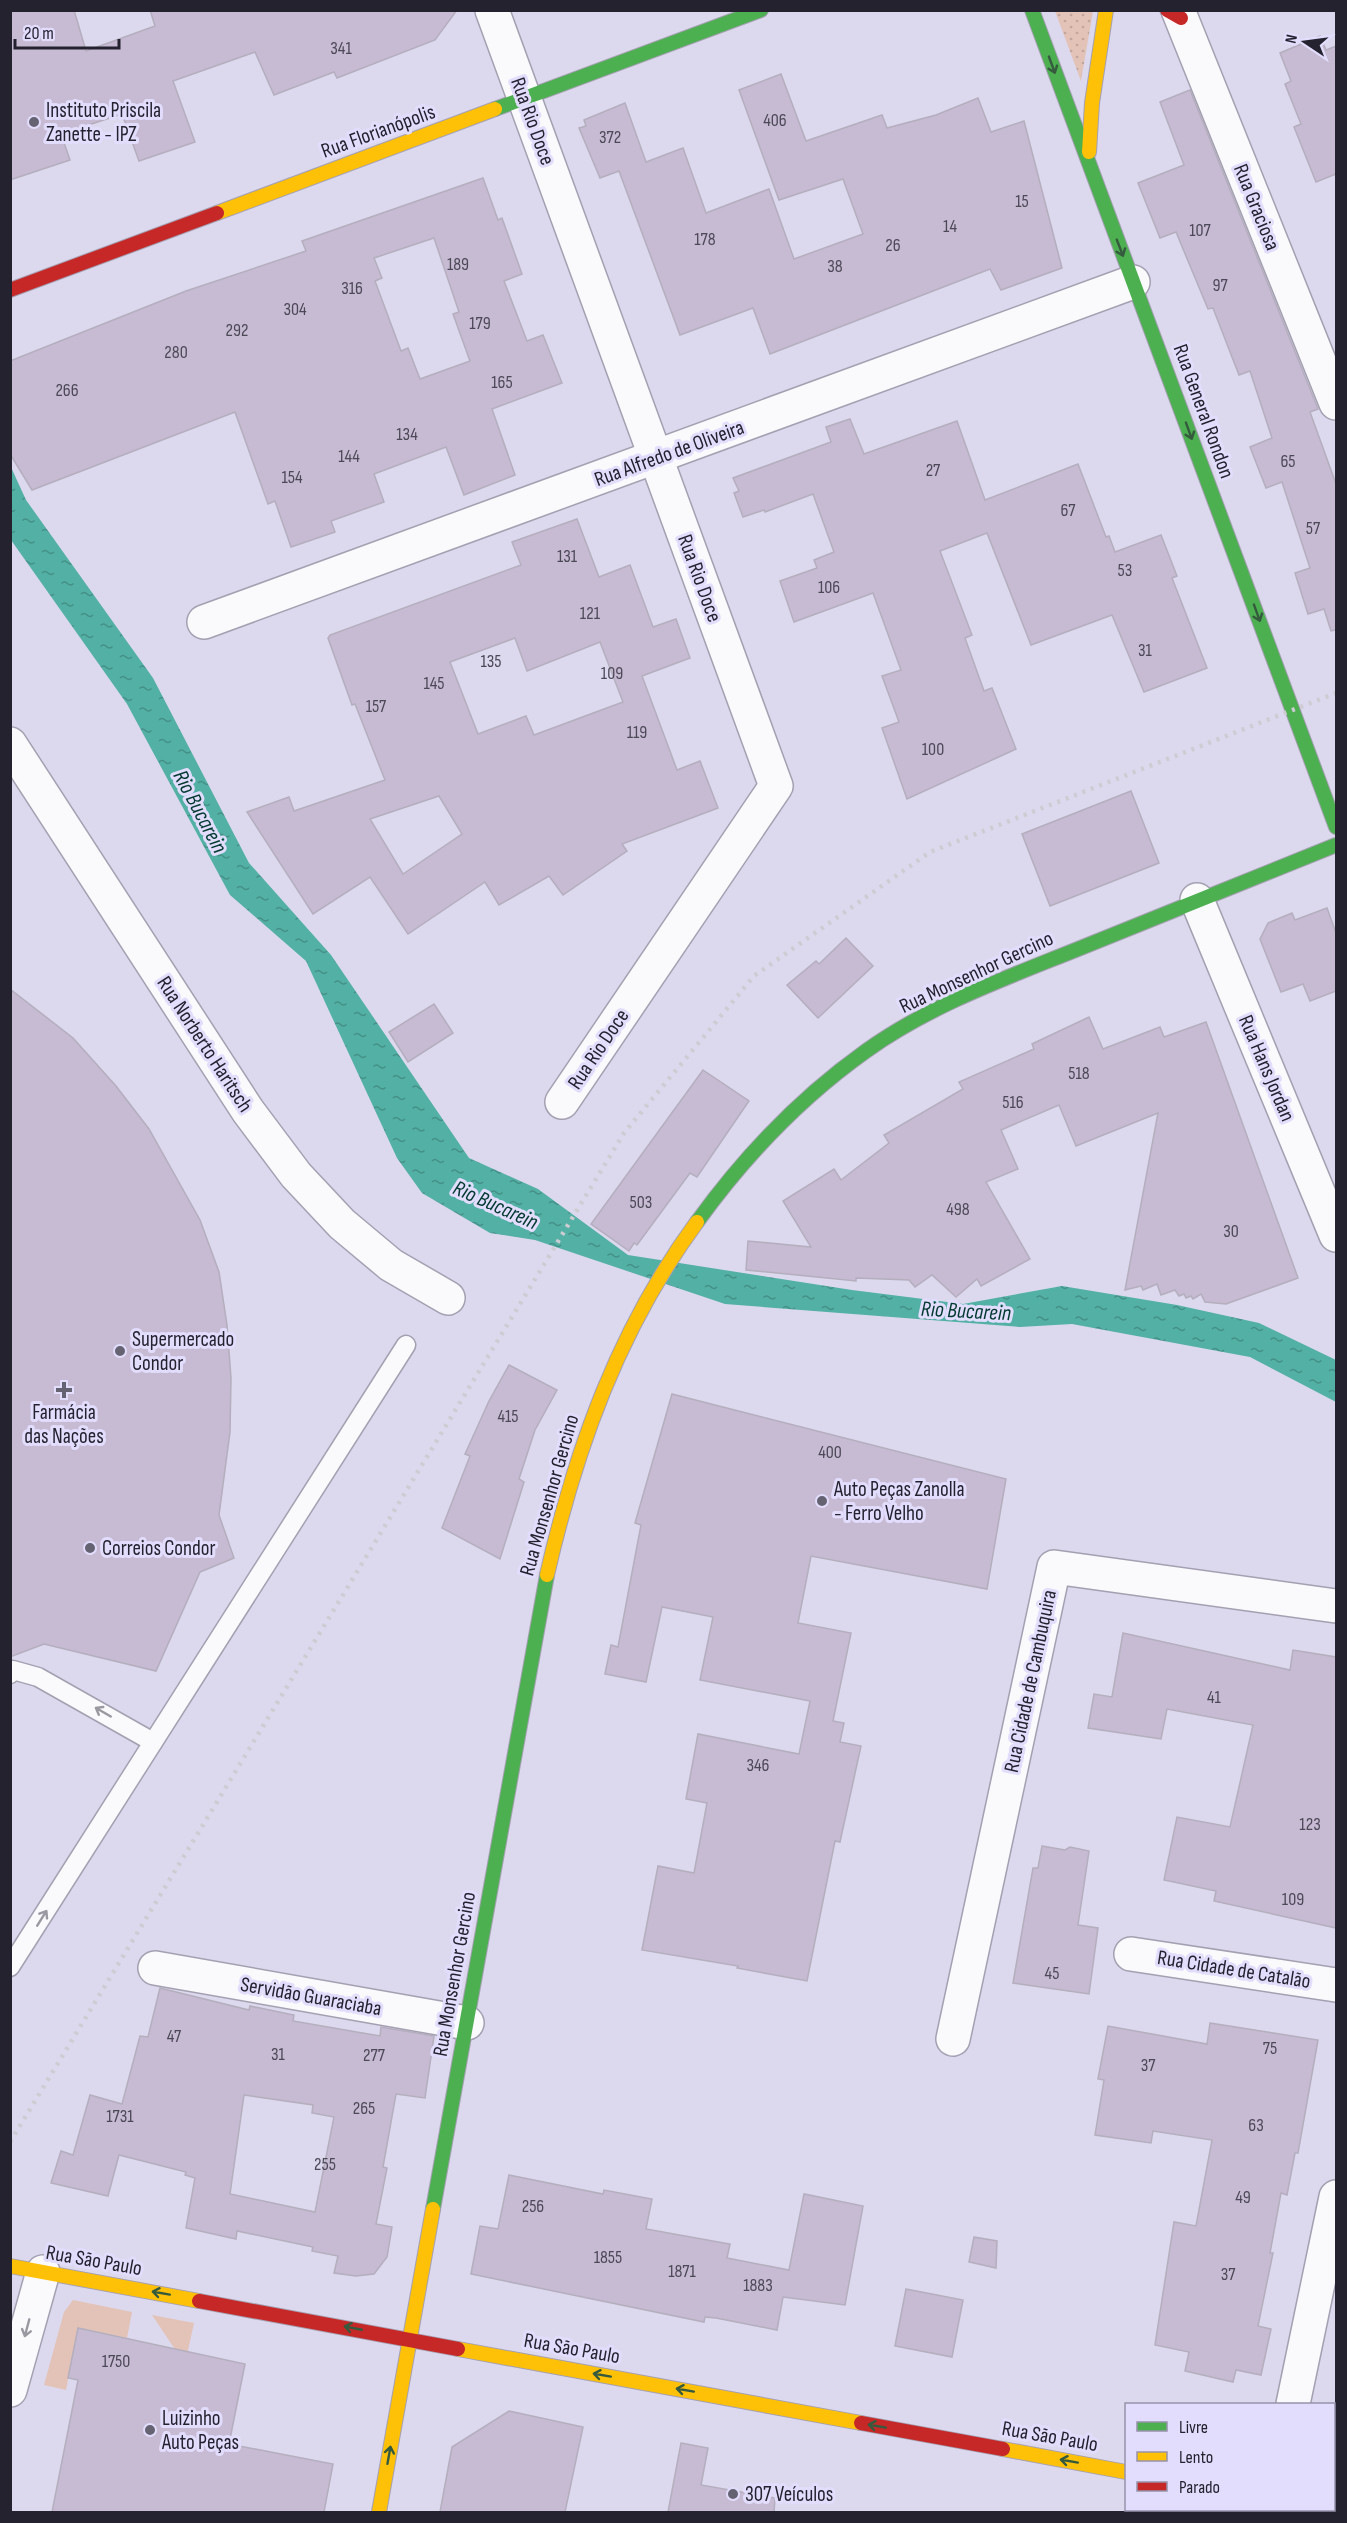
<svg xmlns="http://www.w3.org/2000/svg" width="1347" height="2523" font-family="'Sofia Sans Condensed',sans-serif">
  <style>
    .grass { fill: url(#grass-dots) }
    .garden { fill: #e3c3b7 }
    .water { fill: url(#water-ripples) }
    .building { fill: #c6bbd2; stroke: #b4aebe; stroke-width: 1.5; fill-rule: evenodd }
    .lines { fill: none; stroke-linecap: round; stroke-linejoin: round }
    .lane-casing { stroke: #a4a0b1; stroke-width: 21 }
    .street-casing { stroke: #a4a0b1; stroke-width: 36 }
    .fast-casing { stroke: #a4a0b1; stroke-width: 16 }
    .slow-casing { stroke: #a4a0b1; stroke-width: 16 }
    .jam-casing { stroke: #a4a0b1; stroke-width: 16 }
    .lane { stroke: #faf9fc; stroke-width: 18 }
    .street { stroke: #faf9fc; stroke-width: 33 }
    .fast { stroke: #4caf50; stroke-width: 14 }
    .slow { stroke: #ffc107; stroke-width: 14 }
    .jam { stroke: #c62828; stroke-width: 14 }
    .rail { stroke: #ceccd3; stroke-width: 4.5; stroke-dasharray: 3 6; stroke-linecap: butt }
    .oneway { stroke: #355a3d }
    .oneway2 { stroke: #9a98a0 }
    .poi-dot { fill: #656272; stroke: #e3ddfd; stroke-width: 2 }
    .labels { text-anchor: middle; stroke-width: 6; stroke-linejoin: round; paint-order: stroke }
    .number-label { font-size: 18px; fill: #4d4858 }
    .poi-label { font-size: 21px; fill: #252230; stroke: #e3ddfd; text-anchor: start }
    .street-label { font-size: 21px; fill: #252230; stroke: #e3ddfd }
    .water-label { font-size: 22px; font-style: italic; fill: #023a2f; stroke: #e3ddfd }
  </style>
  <defs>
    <pattern id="grass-dots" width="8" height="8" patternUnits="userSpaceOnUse" patternTransform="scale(1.5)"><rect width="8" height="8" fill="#e3c3b7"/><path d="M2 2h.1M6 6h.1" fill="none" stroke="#c3a79e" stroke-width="1.8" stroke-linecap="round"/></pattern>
    <pattern id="water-ripples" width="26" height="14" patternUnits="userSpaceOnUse" patternTransform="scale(1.5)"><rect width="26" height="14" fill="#52b0a4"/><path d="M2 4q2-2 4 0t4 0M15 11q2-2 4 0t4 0" fill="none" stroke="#448f86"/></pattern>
  </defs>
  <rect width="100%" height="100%" fill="#dcd8ed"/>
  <polygon class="grass" points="1055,11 1093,11 1081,81"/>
  <g class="garden">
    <polygon points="73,2300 132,2312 127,2338 78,2328 66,2390 44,2385 64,2312"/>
    <polygon points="152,2315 194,2323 185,2364"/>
  </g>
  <polygon class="water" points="10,465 26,500 153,678 249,863 331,955 469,1158 538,1189 628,1255 852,1290 963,1304 1062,1286 1177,1305 1259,1323 1336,1360 1336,1402 1250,1357 1072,1324 1020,1327 725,1304 535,1240 490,1233 422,1193 397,1158 306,961 230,895 127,704 11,540"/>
  <g class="building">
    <polygon points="10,10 74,10 86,51 155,26 150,10 457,10 435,40 337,78 334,72 274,95 255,52 173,81 195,142 139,161 122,114 61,134 70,160 10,180"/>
    <polygon points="1320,36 1326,50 1336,46 1336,174 1316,182 1294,127 1301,124 1285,84 1291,81 1280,53"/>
    <polygon points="781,74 806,141 882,115 887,128 936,115 978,98 991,132 1024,121 1062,268 1001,290 990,269 770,354 753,308 680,335 619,171 600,178 579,128 586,126 584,120 625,103 646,162 683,148 706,213 769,189 794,259 863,234 843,179 779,200 739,90"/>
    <polygon points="1190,90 1318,409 1310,412 1336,484 1336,630 1331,631 1324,609 1308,614 1295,573 1310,568 1282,482 1266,488 1250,447 1272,438 1250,371 1239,375 1213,308 1208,309 1176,232 1160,238 1138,183 1184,165 1160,102"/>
    <path d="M 483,178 L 498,220 L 502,218 L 522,274 L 504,281 L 527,341 L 543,335 L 562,383 L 492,409 L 515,475 L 464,495 L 446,447 L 374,474 L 384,502 L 331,521 L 335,532 L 291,547 L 275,501 L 268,504 L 235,412 L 32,490 L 10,454 L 10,361 L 186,291 L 306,251 L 302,241 ZM 434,238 L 459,312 L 453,314 L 470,361 L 420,379 L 408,348 L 401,351 L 375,281 L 382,278 L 374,258 Z"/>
    <polygon points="850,419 864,454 957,421 985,500 1078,464 1106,537 1109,536 1115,552 1161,535 1177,576 1172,578 1207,668 1144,692 1112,615 1031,645 987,533 940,551 972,635 965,638 984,691 992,688 1016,749 907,799 882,728 899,722 882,676 901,670 873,593 794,622 780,581 817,568 814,560 834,552 813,494 765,512 764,510 743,517 734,493 739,491 733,478 831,442 826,427"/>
    <path d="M 577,519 L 599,577 L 630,565 L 653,627 L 676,619 L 690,658 L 642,676 L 677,770 L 700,761 L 718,808 L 622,844 L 627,851 L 563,895 L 549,876 L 499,905 L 485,882 L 408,934 L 370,877 L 313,914 L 247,812 L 289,797 L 294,811 L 385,780 L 355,704 L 352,705 L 328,638 L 330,635 L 521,565 L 512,542 ZM 515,638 L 527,671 L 600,642 L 623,702 L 534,735 L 526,716 L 478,734 L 450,662 ZM 439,796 L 462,834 L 403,874 L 370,819 Z"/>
    <polygon points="1131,791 1159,863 1050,906 1022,834"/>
    <polygon points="1327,908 1336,933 1336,991 1310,1001 1303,984 1281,992 1260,939 1268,923 1292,913 1295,920"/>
    <polygon points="846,938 873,966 818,1018 787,985 816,961 819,964"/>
    <polygon points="10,989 73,1038 116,1086 149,1129 200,1220 219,1272 227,1325 231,1378 230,1432 219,1515 234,1558 200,1572 156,1671 44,1644 10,1657"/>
    <polygon points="434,1004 453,1033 408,1062 389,1032"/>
    <polygon points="1089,1017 1103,1049 1160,1027 1164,1037 1206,1022 1298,1278 1226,1304 1205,1302 1201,1294 1193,1299 1191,1296 1186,1298 1184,1294 1179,1296 1175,1290 1161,1295 1157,1284 1143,1290 1141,1286 1125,1290 1158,1113 1076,1146 1059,1105 1001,1130 1018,1169 986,1182 1030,1259 981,1286 977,1279 956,1297 932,1275 915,1287 909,1280 856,1278 856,1281 746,1270 748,1241 811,1247 783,1201 834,1169 841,1180 889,1143 884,1135 963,1089 959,1082 1034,1049 1032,1044"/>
    <polygon points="703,1070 749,1101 697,1177 690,1173 637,1245 634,1243 629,1251 591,1224"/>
    <polygon points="509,1365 557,1390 535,1430 519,1479 524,1482 500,1559 442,1528 470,1456 465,1454 489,1401"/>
    <polygon points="672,1394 1006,1479 987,1589 811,1556 798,1623 851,1633 833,1721 844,1723 840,1742 861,1746 840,1842 835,1841 807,1981 737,1968 738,1966 642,1950 658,1866 694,1873 707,1803 686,1799 698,1734 799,1754 810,1701 700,1680 713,1617 662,1607 646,1682 605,1674 611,1645 618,1647 641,1525 635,1523"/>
    <polygon points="1123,1633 1290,1670 1293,1650 1336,1657 1336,1928 1214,1901 1216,1891 1164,1880 1177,1817 1230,1827 1253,1725 1167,1709 1161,1739 1088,1728 1094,1694 1112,1697"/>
    <polygon points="1042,1846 1065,1850 1070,1847 1089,1851 1078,1925 1098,1928 1089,1994 1013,1983 1033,1868 1038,1868"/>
    <path d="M 160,1988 L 249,2010 L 250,2006 L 294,2015 L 293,2021 L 380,2036 L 381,2027 L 434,2036 L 425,2098 L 396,2094 L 383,2167 L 387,2168 L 376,2224 L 392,2227 L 387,2257 L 374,2274 L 356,2276 L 334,2273 L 338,2256 L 312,2251 L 313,2247 L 237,2231 L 236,2239 L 186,2228 L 195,2178 L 185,2175 L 186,2172 L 119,2155 L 108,2196 L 51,2183 L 61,2151 L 73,2155 L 90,2095 L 122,2104 L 140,2036 L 148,2037 ZM 244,2095 L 313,2105 L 312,2113 L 334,2117 L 315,2212 L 230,2194 Z"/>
    <polygon points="1210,2023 1318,2040 1298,2153 1295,2153 1287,2195 1281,2193 1270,2253 1273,2253 1258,2326 1271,2329 1261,2375 1236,2370 1233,2382 1185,2371 1189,2352 1155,2345 1174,2222 1196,2226 1212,2140 1153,2131 1151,2143 1095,2135 1104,2080 1098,2079 1108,2026 1207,2044"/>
    <polygon points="509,2175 603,2194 604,2190 652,2199 646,2229 730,2244 727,2258 789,2270 804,2194 863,2206 845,2305 783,2297 777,2330 716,2318 705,2317 704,2322 471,2274 480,2226 498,2229"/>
    <polygon points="974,2237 997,2241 996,2268 969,2262"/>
    <polygon points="906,2289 963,2300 952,2357 895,2346"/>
    <polygon points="78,2328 245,2364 229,2444 333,2464 324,2512 52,2512 78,2380 68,2378"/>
    <polygon points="509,2411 583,2427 565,2512 440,2512 452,2447"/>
    <polygon points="681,2443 708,2448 701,2485 775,2498 774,2512 668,2512"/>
  </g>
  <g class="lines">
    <defs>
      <g id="lane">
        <polyline points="10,1674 13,1670 38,1677 153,1742"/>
        <polyline points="10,1967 406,1345"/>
      </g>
      <g id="street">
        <polyline points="492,10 776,786 562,1102"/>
        <polyline points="1178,10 1336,403"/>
        <polyline points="204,622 1133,282"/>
        <polyline points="10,744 248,1111 296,1175 342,1224 391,1265 448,1298"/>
        <polyline points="1197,900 1336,1235"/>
        <polyline points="1131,1954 1336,1985"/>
        <polyline points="155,1968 467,2023"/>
        <polyline points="953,2039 1054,1567 1336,1606"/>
        <polyline points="10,2390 43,2272"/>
        <polyline points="1293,2404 1336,2197"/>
        <polyline points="1246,2512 1247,2510"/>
      </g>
      <g id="fast">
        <polyline points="1032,10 1336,827"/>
        <polyline points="495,109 761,10"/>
        <path d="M 697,1222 C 744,1157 800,1098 866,1051 C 930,1005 1006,978 1078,949 C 1164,914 1250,880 1336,845"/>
        <polyline points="433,2209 547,1575"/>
        <polyline points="1331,2510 1336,2510"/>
      </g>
      <g id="slow">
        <polyline points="1089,152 1092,103 1106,10"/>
        <polyline points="217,213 495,109"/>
        <path d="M 547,1575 C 576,1448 619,1328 697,1222"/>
        <polyline points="10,2266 199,2301"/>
        <polyline points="458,2349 861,2423"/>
        <polyline points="1003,2449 1126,2472"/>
        <polyline points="379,2512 433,2209"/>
      </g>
      <g id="jam">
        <polyline points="1167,10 1181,18"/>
        <polyline points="10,290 217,213"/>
        <polyline points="199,2301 458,2349"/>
        <polyline points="861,2423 1003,2449"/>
      </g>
    </defs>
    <use href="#lane" class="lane-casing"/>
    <use href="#street" class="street-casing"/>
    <use href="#fast" class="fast-casing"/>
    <use href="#slow" class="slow-casing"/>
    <use href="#jam" class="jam-casing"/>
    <use href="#lane" class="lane"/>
    <use href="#street" class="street"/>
    <use href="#fast" class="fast"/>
    <use href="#slow" class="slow"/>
    <use href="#jam" class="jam"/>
    <polyline class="rail" points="10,2142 624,1133 754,976 930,852 1336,693"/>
  </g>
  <defs><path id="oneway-shaft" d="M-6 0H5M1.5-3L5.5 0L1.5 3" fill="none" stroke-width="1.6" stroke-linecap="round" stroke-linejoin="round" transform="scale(1.5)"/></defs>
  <g class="oneway">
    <use href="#oneway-shaft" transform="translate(1052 65) rotate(70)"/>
    <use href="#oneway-shaft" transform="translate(1120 248) rotate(69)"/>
    <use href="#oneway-shaft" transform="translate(1189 431) rotate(70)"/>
    <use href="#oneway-shaft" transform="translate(1257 613) rotate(70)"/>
    <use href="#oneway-shaft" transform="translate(161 2293) rotate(-170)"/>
    <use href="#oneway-shaft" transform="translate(353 2328) rotate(-169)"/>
    <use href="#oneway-shaft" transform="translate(602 2375) rotate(-170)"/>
    <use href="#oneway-shaft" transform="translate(685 2390) rotate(-170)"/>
    <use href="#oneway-shaft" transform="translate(877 2426) rotate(-170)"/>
    <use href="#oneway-shaft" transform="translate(389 2455) rotate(-80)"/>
    <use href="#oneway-shaft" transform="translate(1069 2461) rotate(-170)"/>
  </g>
  <g class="oneway2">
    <use href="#oneway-shaft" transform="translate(103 1712) rotate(-150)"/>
    <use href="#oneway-shaft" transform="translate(42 1918) rotate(-58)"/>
    <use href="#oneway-shaft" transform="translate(27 2328) rotate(105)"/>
  </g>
  <g class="poi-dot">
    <circle cx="34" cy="122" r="6"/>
    <circle cx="120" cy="1351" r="6"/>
    <path d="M61 1381h6v6h6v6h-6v6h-6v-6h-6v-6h6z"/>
    <circle cx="822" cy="1501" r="6"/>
    <circle cx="90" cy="1548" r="6"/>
    <circle cx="150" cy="2430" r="6"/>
    <circle cx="733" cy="2494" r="6"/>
  </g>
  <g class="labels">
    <g class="number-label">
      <text x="341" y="54">341</text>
      <text x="775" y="126">406</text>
      <text x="610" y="143">372</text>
      <text x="1022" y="207">15</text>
      <text x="950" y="232">14</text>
      <text x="1200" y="236">107</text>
      <text x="705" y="245">178</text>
      <text x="893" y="251">26</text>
      <text x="458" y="270">189</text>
      <text x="835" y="272">38</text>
      <text x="1220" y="291">97</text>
      <text x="352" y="294">316</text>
      <text x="295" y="315">304</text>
      <text x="480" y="329">179</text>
      <text x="237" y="336">292</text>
      <text x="176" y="358">280</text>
      <text x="502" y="388">165</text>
      <text x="67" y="396">266</text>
      <text x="407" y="440">134</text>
      <text x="349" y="462">144</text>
      <text x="1288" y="467">65</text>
      <text x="933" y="476">27</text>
      <text x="292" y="483">154</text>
      <text x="1068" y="516">67</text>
      <text x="1313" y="534">57</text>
      <text x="567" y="562">131</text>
      <text x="1125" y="576">53</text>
      <text x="829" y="593">106</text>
      <text x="590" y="619">121</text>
      <text x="1145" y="656">31</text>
      <text x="491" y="667">135</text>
      <text x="612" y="679">109</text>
      <text x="434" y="689">145</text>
      <text x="376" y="712">157</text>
      <text x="637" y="738">119</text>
      <text x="933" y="755">100</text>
      <text x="1079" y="1079">518</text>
      <text x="1013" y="1108">516</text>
      <text x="641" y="1208">503</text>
      <text x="958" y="1215">498</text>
      <text x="1231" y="1237">30</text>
      <text x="508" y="1422">415</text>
      <text x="830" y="1458">400</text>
      <text x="1214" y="1703">41</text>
      <text x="758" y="1771">346</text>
      <text x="1310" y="1830">123</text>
      <text x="1293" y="1905">109</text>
      <text x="1052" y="1979">45</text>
      <text x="174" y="2042">47</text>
      <text x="1270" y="2054">75</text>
      <text x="278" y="2060">31</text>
      <text x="374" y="2061">277</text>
      <text x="1148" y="2071">37</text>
      <text x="364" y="2114">265</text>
      <text x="120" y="2122">1731</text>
      <text x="1256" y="2131">63</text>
      <text x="325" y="2170">255</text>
      <text x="1243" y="2203">49</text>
      <text x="533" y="2212">256</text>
      <text x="608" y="2263">1855</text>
      <text x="682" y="2277">1871</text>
      <text x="1228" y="2280">37</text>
      <text x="758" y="2291">1883</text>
      <text x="116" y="2367">1750</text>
    </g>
    <g class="poi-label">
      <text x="46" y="117">Instituto Priscila<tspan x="46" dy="24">Zanette - IPZ</tspan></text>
      <text x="132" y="1346">Supermercado<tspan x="132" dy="24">Condor</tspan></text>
      <text x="64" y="1419" text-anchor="middle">Farmácia<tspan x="64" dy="24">das Nações</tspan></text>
      <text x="834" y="1496">Auto Peças Zanolla<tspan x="834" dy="24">- Ferro Velho</tspan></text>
      <text x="102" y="1555">Correios Condor</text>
      <text x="162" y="2425">Luizinho<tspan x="162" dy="24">Auto Peças</tspan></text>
      <text x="745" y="2501">307 Veículos</text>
    </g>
    <g class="street-label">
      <text transform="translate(533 121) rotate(70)" y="7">Rua Rio Doce</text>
      <text transform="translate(378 131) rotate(-20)" y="7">Rua Florianópolis</text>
      <text transform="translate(1257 207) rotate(68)" y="7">Rua Graciosa</text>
      <text transform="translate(1204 411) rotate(70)" y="7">Rua General Rondon</text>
      <text transform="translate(669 453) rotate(-20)" y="7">Rua Alfredo de Oliveira</text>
      <text transform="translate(700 578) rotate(70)" y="7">Rua Rio Doce</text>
      <text transform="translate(976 972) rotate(-25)" y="7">Rua Monsenhor Gercino</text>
      <text transform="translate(205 1044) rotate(57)" y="7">Rua Norberto Haritsch</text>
      <text transform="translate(598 1049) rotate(-56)" y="7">Rua Rio Doce</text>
      <text transform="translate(1267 1068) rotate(67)" y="7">Rua Hans Jordan</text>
      <text transform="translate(549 1495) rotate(-74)" y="7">Rua Monsenhor Gercino</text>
      <text transform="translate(1030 1681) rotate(-78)" y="7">Rua Cidade de Cambuquira</text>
      <text transform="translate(1234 1969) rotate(9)" y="7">Rua Cidade de Catalão</text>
      <text transform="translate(454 1974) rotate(-80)" y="7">Rua Monsenhor Gercino</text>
      <text transform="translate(311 1996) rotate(10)" y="7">Servidão Guaraciaba</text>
      <text transform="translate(94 2260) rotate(10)" y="7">Rua São Paulo</text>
      <text transform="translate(572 2348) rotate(10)" y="7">Rua São Paulo</text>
      <text transform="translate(1050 2436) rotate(10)" y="7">Rua São Paulo</text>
    </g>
    <g class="water-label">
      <text transform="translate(201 811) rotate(62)" y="8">Rio Bucarein</text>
      <text transform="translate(496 1204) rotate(24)" y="8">Rio Bucarein</text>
      <text transform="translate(966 1310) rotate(3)" y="8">Rio Bucarein</text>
    </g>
  </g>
  <rect width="1347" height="2523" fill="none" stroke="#252230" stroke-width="24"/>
  <rect x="1125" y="2403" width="210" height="108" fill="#e3ddfd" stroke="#9792ab" stroke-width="1.5"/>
  <rect x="1137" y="2422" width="30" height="9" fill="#4caf50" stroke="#9792ab" stroke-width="1.5"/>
  <text x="1179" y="2433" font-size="18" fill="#252230">Livre</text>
  <rect x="1137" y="2452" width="30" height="9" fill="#ffc107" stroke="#9792ab" stroke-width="1.5"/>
  <text x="1179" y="2463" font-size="18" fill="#252230">Lento</text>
  <rect x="1137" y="2482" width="30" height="9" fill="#c62828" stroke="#9792ab" stroke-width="1.5"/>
  <text x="1179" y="2493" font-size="18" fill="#252230">Parado</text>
  <g transform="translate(1305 42) rotate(283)" stroke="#e3ddfd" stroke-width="4.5" paint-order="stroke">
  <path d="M0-4.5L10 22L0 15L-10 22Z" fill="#252230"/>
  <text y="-9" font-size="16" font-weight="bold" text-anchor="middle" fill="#252230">N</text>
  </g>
  <path d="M15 39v9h104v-9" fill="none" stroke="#252230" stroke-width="3"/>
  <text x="24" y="39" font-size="18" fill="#252230" stroke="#e3ddfd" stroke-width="4.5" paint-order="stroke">20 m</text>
</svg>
